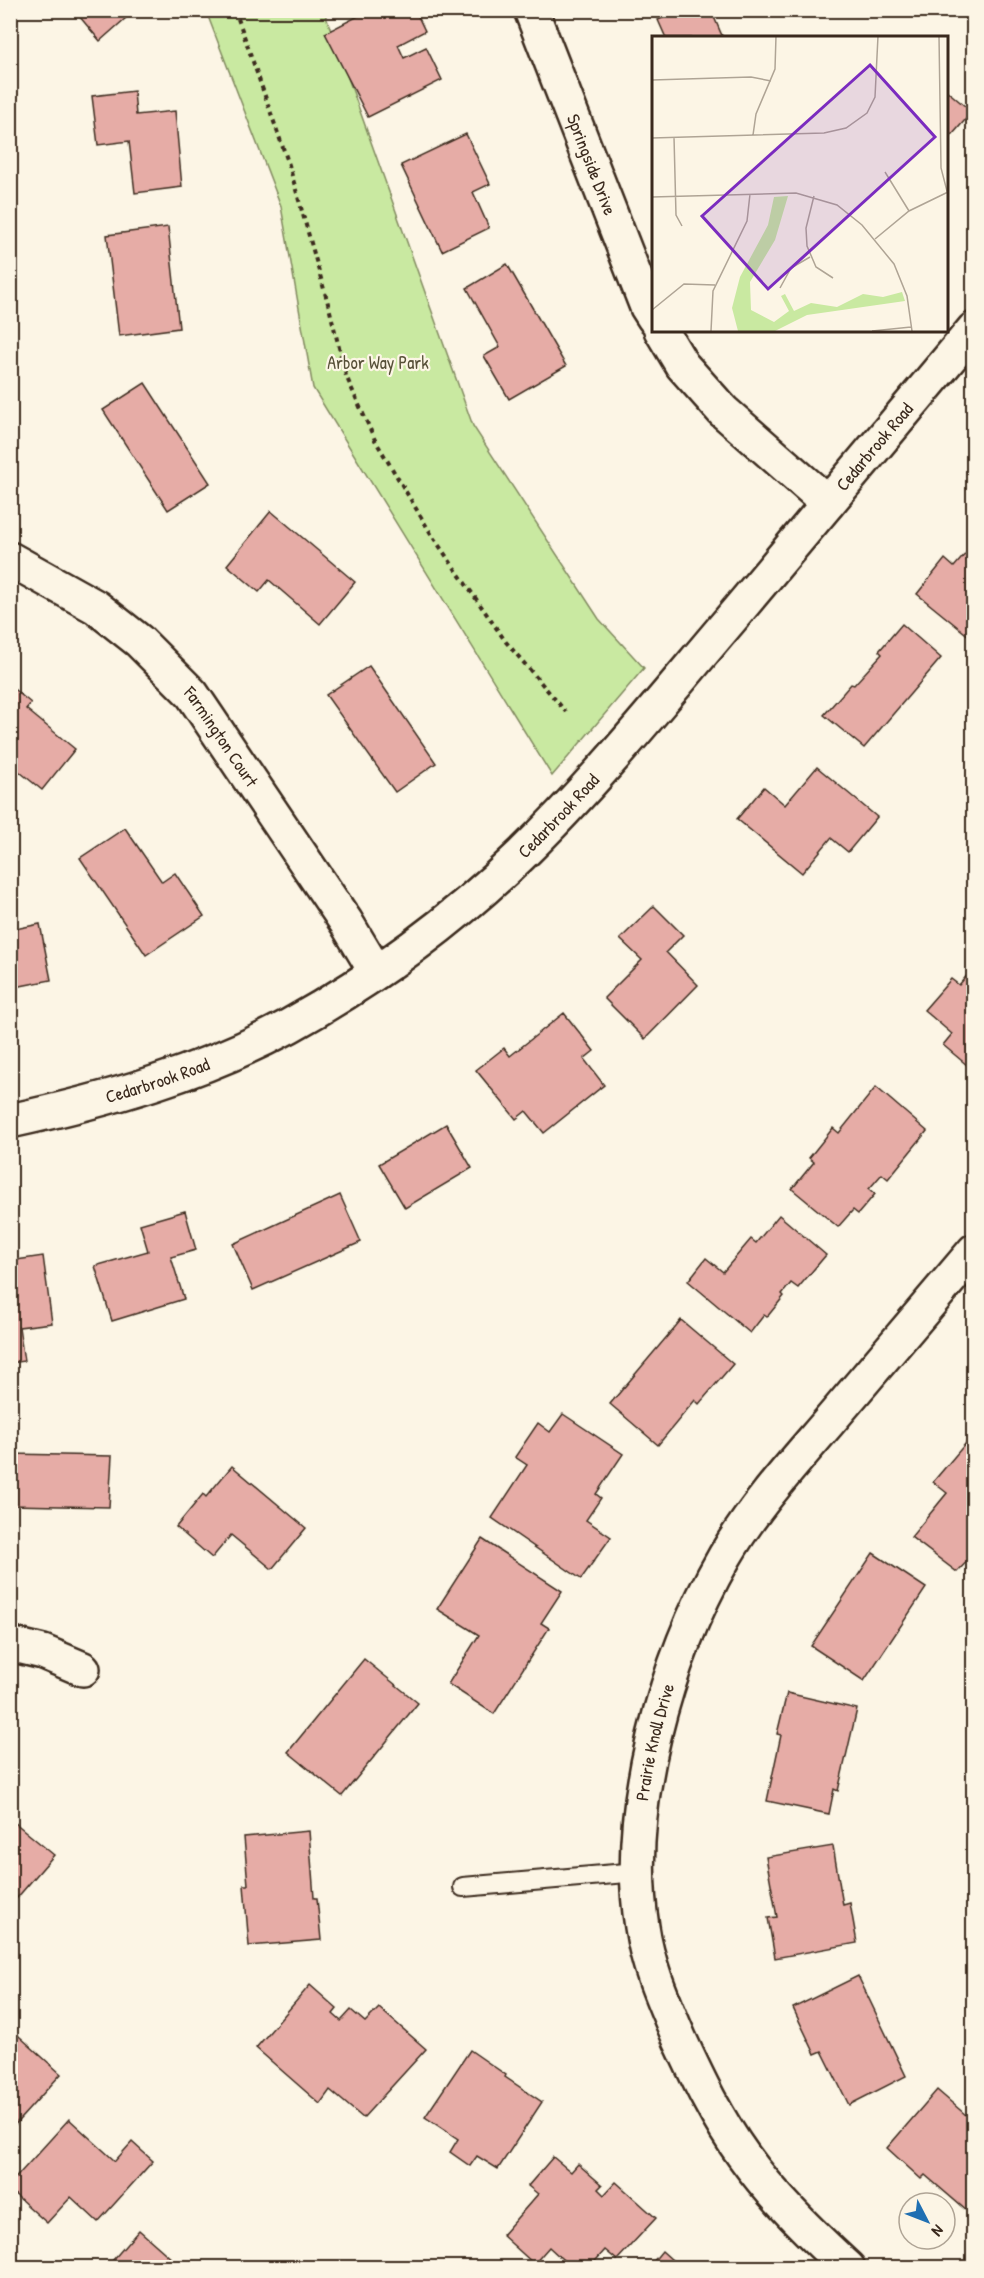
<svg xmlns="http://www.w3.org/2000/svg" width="984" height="2278" font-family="'Patrick Hand',sans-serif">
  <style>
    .green { fill: #c9e9a1; stroke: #828a60; stroke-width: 1.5 }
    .building { fill: #e6aca6; stroke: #3b2a1e; stroke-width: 1.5 }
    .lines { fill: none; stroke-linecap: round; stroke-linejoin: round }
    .lane-casing { stroke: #3b2a1e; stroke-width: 22 }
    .street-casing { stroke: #3b2a1e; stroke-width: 38 }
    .path { stroke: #3b2a1e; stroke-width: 4; stroke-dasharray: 4.5 4.5; stroke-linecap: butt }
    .lane { stroke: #fcf5e5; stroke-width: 18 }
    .street { stroke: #fcf5e5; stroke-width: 33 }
    .labels { text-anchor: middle; stroke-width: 4.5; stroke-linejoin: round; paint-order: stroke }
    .street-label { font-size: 18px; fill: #3b2a1e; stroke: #fcf5e5 }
    .park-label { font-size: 18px; fill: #575038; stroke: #fcf5e5 }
    .inset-road { fill: none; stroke: #afa495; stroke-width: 1.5 }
    .view { fill: #7b2cbf; fill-opacity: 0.15; stroke: #7b2cbf; stroke-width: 3 }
    .inset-edge { fill: none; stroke: #3b2a1e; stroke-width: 3 }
  </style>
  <rect width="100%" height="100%" fill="#fcf5e5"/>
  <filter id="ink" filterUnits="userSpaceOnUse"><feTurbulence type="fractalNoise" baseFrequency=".0167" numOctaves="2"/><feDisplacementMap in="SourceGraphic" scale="12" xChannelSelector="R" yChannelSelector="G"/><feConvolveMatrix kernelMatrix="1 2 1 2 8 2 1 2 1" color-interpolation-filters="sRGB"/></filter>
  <g filter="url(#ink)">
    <polygon class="green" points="206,11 324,11 473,426 599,619 644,668 552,776 313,388 281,206"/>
    <g class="building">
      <polygon points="74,10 135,10 100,41"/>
      <polygon points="370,10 415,10 425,31 398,45 404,58 426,47 442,80 368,117 325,33"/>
      <polygon points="680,10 711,10 723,38 666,38 658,20"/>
      <polygon points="946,90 972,112 946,142"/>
      <polygon points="134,91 136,115 175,111 182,187 135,193 129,141 98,145 92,96"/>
      <polygon points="466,134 490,184 473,192 489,228 442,251 401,165"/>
      <polygon points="168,227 179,328 119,336 107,235"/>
      <polygon points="507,264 566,366 509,399 484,356 500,347 467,288"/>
      <polygon points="145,383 210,483 168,510 103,410"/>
      <polygon points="271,511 355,582 320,624 269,580 259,592 227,565"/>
      <polygon points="974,544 974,633 970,637 917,594 945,559 954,567"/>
      <polygon points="902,624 941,658 864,748 824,715 851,684 854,685 882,654 879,651"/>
      <polygon points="369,666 436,763 395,792 326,695"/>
      <polygon points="10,686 31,703 26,709 75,749 42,790 10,764"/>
      <polygon points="817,767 877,817 848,852 831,838 802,873 737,819 764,787 785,805"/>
      <polygon points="125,828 162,882 175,873 204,916 146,955 80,858"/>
      <polygon points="654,906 683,935 666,952 698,985 645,1039 604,998 642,960 620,939"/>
      <polygon points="40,924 51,980 10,988 10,930"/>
      <polygon points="974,967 974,1071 943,1045 952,1034 924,1010 951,979 959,985"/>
      <polygon points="564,1013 594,1051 584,1059 604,1085 544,1133 526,1111 516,1119 476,1070 504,1048 510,1056"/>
      <polygon points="876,1087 927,1131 888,1179 882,1174 869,1189 875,1194 858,1214 853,1210 838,1227 792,1189 814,1162 809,1158 833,1128 839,1133"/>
      <polygon points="446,1124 472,1168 405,1208 379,1164"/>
      <polygon points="340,1195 361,1242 253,1290 233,1244"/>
      <polygon points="185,1211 196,1250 171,1257 184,1299 112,1321 95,1266 148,1251 140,1224"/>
      <polygon points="779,1215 826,1255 798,1288 791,1283 782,1294 784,1296 767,1317 764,1315 750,1333 688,1281 706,1258 723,1272 751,1239 756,1243"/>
      <polygon points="43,1256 52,1323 19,1327 24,1361 10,1363 10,1261"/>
      <polygon points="681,1320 733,1364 699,1404 695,1400 658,1445 610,1404"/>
      <polygon points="563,1414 623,1454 596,1494 601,1498 586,1520 611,1537 581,1579 492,1518 527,1465 515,1457 538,1423 550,1432"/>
      <polygon points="971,1437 974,1438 974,1554 957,1572 911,1537 947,1493 933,1482"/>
      <polygon points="10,1454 112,1456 109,1507 10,1505"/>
      <polygon points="232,1466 306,1528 272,1569 231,1535 212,1558 176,1527 203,1494 206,1497"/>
      <polygon points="482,1539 562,1591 541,1623 549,1628 494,1714 448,1684 479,1635 437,1609"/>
      <polygon points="873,1553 926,1588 864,1681 811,1646"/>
      <polygon points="364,1659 418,1703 342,1796 288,1752"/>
      <polygon points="787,1693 857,1709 838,1791 834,1789 829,1814 767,1801 781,1735 777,1734"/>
      <polygon points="14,1822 54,1855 10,1906 10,1825"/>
      <polygon points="309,1831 314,1898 317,1898 321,1940 249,1946 244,1885 248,1885 244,1837"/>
      <polygon points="833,1846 843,1905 850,1903 857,1943 775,1958 768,1918 777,1917 766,1857"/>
      <polygon points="858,1976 906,2076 849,2105 822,2051 815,2054 793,2008"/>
      <polygon points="310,1985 337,2009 333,2014 341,2021 351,2010 365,2022 379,2008 426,2049 363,2118 330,2090 320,2104 256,2048"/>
      <polygon points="10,2028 61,2074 10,2130"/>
      <polygon points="470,2050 506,2075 505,2077 542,2102 498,2169 477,2156 470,2166 450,2152 458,2139 425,2117"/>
      <polygon points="937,2090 974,2122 974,2217 925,2175 921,2179 887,2148"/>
      <polygon points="69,2119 115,2161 132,2142 153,2161 98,2222 71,2197 47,2223 10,2190 10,2184"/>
      <polygon points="553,2157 571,2172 578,2164 602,2185 598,2189 604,2195 616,2182 656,2218 617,2260 605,2250 589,2268 572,2268 549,2247 534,2264 502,2235 538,2194 528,2186"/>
      <polygon points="139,2230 182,2268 106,2268"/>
      <polygon points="662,2251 681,2268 648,2268"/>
    </g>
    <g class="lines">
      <defs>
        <polyline id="lane" points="463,1887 638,1872"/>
        <g id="street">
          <path id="s1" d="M 531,10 L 647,307 L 654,318"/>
          <polyline points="661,330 682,365 723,411 828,503"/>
          <path id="s2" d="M 10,559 L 96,607 L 139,641 L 192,694 L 346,922 L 376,972"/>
          <path id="s3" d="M 10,1121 C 107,1100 202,1073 289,1026 C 372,980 453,921 521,855 C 596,782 662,700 730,620 C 811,523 892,426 974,329"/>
          <polyline points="10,1644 43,1652 83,1669"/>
          <path id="s4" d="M 848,2268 C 810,2233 773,2197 743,2155 C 717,2119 698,2079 680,2040 C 664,2002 648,1968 642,1927 C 623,1809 666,1658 725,1556 C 753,1508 791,1466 827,1424 C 876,1366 925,1309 974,1251"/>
        </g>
      </defs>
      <use href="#lane" class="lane-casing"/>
      <use href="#street" class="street-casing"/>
      <polyline class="path" points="235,10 289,165 329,307 346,376 375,440 433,537 506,642 566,712"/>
      <use href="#lane" class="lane"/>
      <use href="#street" class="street"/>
    </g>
  </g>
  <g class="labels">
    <g class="street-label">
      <text dy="6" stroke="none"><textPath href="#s1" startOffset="166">Springside Drive</textPath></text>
      <text dy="6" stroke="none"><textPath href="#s3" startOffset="1125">Cedarbrook Road</textPath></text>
      <text dy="6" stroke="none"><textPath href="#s2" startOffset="280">Farmington Court</textPath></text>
      <text dy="6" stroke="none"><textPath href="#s3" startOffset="639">Cedarbrook Road</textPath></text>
      <text dy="6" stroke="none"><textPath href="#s3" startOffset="153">Cedarbrook Road</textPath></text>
      <text dy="6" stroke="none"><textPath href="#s4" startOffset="592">Prairie Knoll Drive</textPath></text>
    </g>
    <g class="park-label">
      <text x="378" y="369">Arbor Way Park</text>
    </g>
  </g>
  <g transform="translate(652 36)">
    <rect width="296" height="296" fill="#fcf5e5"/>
    <path d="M 136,160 L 123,204 L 98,246 L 99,274 L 122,286 L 137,275 L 129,260 L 133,258 L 142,275 L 159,267 L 185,271 L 211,258 L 231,261 L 250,256 L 253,265 L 155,279 L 123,295 L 86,295 L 80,272 L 88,241 L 116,189 L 122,161 Z" fill="#c9e9a1"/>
    <path class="inset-road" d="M 287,0 L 289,132 L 296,159M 0,44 L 99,41 L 119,45M 101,99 L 104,78 L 123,33 L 124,0M 22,101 L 24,179 L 30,190M 0,102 L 172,97 L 194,92 L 215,77 L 223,61 L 226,0M 233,136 L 257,175M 162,160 L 154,192 L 155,210 L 164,231 L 181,242M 0,161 L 144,157 L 185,169 L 210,189 L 242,228 L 255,260 L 260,295M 223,203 L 257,175 L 296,156M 128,252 L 139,232 L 158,221M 0,274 L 32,248 L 63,249M 59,295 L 61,255 L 95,185 L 98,158M 220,295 L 259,291"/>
    <path class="view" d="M 218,29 L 283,101 L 116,253 L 50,180 Z"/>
    <rect width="296" height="296" class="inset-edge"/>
  </g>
  <rect width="984" height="2278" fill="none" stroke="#fcf5e5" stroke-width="36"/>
  <rect x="18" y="18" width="948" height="2242" fill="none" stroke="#3b2a1e" stroke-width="2" filter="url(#ink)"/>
  <g transform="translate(927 2221) rotate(132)"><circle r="28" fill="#fcf5e5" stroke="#afa495" stroke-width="1.5"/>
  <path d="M0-4.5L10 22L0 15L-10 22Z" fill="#1f6fb2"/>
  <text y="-9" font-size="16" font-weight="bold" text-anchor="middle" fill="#3b2a1e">N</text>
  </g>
</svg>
